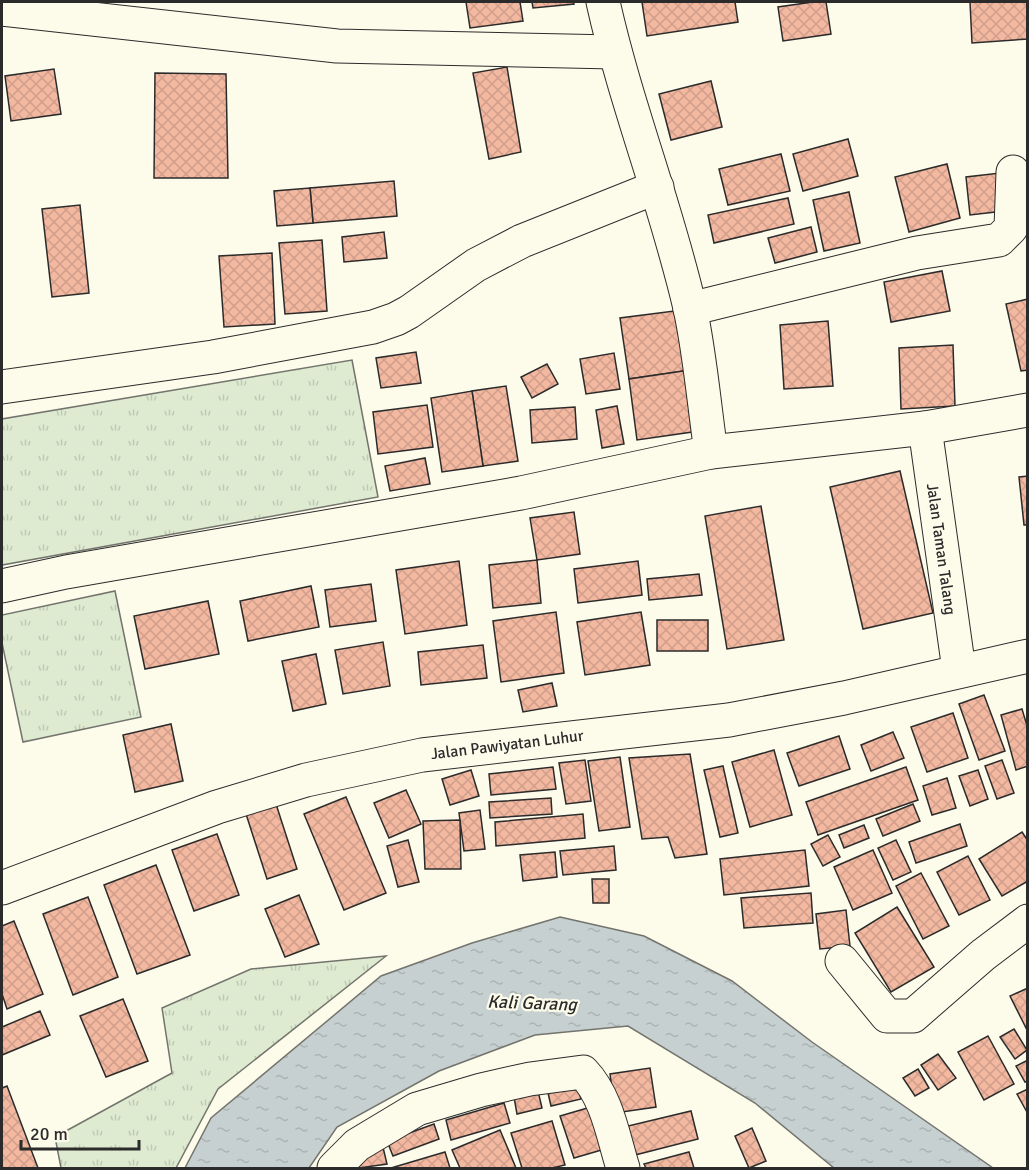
<svg xmlns="http://www.w3.org/2000/svg" width="1029" height="1170" font-family="Signika,sans-serif">
  <style>
    .grass { fill: url(#grass-tufts); stroke: #74746e; stroke-width: 1.5 }
    .water { fill: url(#water-ripples); stroke: #74746e; stroke-width: 1.5 }
    .building { fill: url(#building-cross-hatch); stroke: #2b2b2b; stroke-width: 1.5 }
    .lines { fill: none; stroke-linecap: round; stroke-linejoin: round }
    .minor-casing { stroke: #2b2b2b; stroke-width: 35 }
    .major-casing { stroke: #2b2b2b; stroke-width: 35 }
    .minor { stroke: #fdfbea; stroke-width: 33 }
    .major { stroke: #fdfbea; stroke-width: 33 }
    .labels { text-anchor: middle; stroke-width: 4.5; stroke-linejoin: round; paint-order: stroke }
    .street-label { font-size: 16px; fill: #2b2b2b; stroke: #fdfbea }
    .water-label { font-size: 18px; font-style: italic; fill: #2b2b2b; stroke: #fdfbea }
  </style>
  <defs>
    <pattern id="grass-tufts" width="24" height="20" patternUnits="userSpaceOnUse" patternTransform="scale(1.5)"><rect width="24" height="20" fill="#deebd1"/><path d="M3 7l-1-3M5 7V3M7 7l1-3M15 17l-1-3M17 17v-4M19 17l1-3" fill="none" stroke="#bfcab4"/></pattern>
    <pattern id="water-ripples" width="26" height="14" patternUnits="userSpaceOnUse" patternTransform="scale(1.5)"><rect width="26" height="14" fill="#c7d0d0"/><path d="M2 4q2-2 4 0t4 0M15 11q2-2 4 0t4 0" fill="none" stroke="#abb3b3"/></pattern>
    <pattern id="building-cross-hatch" width="8" height="8" patternUnits="userSpaceOnUse" patternTransform="scale(1.5)"><rect width="8" height="8" fill="#f2b8a0"/><path d="M0 0l8 8M0 8l8-8" fill="none" stroke="#d09e8a"/></pattern>
  </defs>
  <rect width="100%" height="100%" fill="#fdfbea"/>
  <g class="grass">
    <polygon points="352,360 378,497 2,565 2,419"/>
    <polygon points="115,591 141,717 23,742 2,643 2,615"/>
    <polygon points="386,956 218,1089 176,1168 61,1168 55,1137 172,1073 162,1008 251,969"/>
  </g>
  <polygon class="water" points="560,917 644,936 732,981 812,1042 993,1168 834,1168 755,1103 628,1026 535,1035 439,1071 337,1127 309,1168 185,1168 211,1118 381,976 472,943"/>
  <g class="building">
    <polygon points="466,2 520,2 523,21 470,28"/>
    <polygon points="532,2 573,2 574,4 533,8"/>
    <polygon points="642,2 735,2 738,22 647,36"/>
    <polygon points="813,2 826,2 831,34 783,41 778,7"/>
    <polygon points="970,2 1028,2 1028,39 972,43"/>
    <polygon points="507,67 521,152 489,159 473,73"/>
    <polygon points="54,69 61,114 11,121 5,76"/>
    <polygon points="155,73 226,74 228,178 154,178"/>
    <polygon points="711,81 722,127 671,140 659,94"/>
    <polygon points="848,139 858,176 803,191 793,154"/>
    <polygon points="781,154 790,191 728,205 719,169"/>
    <polygon points="947,164 960,218 909,232 895,177"/>
    <polygon points="1000,173 1004,211 970,215 966,177"/>
    <polygon points="394,181 397,216 313,223 310,188"/>
    <polygon points="310,188 313,223 277,226 274,191"/>
    <polygon points="849,192 860,243 824,251 813,200"/>
    <polygon points="788,198 794,224 714,243 708,215"/>
    <polygon points="80,205 89,293 52,297 42,209"/>
    <polygon points="811,227 817,252 775,263 768,238"/>
    <polygon points="384,232 387,258 344,262 342,237"/>
    <polygon points="322,240 327,311 285,314 279,243"/>
    <polygon points="272,253 275,324 224,327 219,256"/>
    <polygon points="942,271 950,311 891,322 884,282"/>
    <polygon points="1028,299 1028,370 1021,371 1006,304"/>
    <polygon points="682,310 690,370 629,379 620,318"/>
    <polygon points="828,321 833,386 784,389 780,325"/>
    <polygon points="953,345 955,406 901,409 899,348"/>
    <polygon points="416,352 421,383 381,388 376,358"/>
    <polygon points="614,353 620,389 586,394 580,359"/>
    <polygon points="547,364 558,384 532,398 521,377"/>
    <polygon points="690,370 699,431 637,440 629,379"/>
    <polygon points="506,386 518,461 483,466 472,391"/>
    <polygon points="472,391 483,466 442,472 431,398"/>
    <polygon points="427,405 433,447 378,454 373,412"/>
    <polygon points="617,406 624,444 602,448 596,410"/>
    <polygon points="575,407 577,439 532,443 530,410"/>
    <polygon points="425,458 430,484 390,491 385,466"/>
    <polygon points="900,471 933,613 863,629 830,487"/>
    <polygon points="1028,476 1028,525 1024,525 1019,477"/>
    <polygon points="761,506 784,640 727,649 705,516"/>
    <polygon points="574,512 580,554 537,560 530,518"/>
    <polygon points="537,560 541,603 493,608 489,565"/>
    <polygon points="459,561 467,625 405,634 396,570"/>
    <polygon points="638,561 642,595 578,603 574,569"/>
    <polygon points="699,574 702,595 649,600 647,579"/>
    <polygon points="371,584 376,621 330,627 325,590"/>
    <polygon points="311,586 319,627 248,641 240,601"/>
    <polygon points="208,601 219,654 145,669 134,616"/>
    <polygon points="556,612 564,673 501,682 493,621"/>
    <polygon points="641,612 650,665 585,675 577,622"/>
    <rect x="657" y="620" width="51" height="31"/>
    <polygon points="383,642 390,686 343,694 335,650"/>
    <polygon points="483,645 487,678 421,685 418,652"/>
    <polygon points="316,654 326,704 293,711 282,661"/>
    <polygon points="552,683 557,706 523,712 518,690"/>
    <polygon points="984,695 1005,751 979,760 959,704"/>
    <polygon points="1022,709 1028,729 1028,766 1016,770 1001,715"/>
    <polygon points="953,713 968,758 927,772 911,727"/>
    <polygon points="171,724 183,781 135,792 123,735"/>
    <polygon points="893,732 904,758 871,771 861,745"/>
    <polygon points="839,736 850,769 799,786 787,753"/>
    <polygon points="774,750 792,815 750,827 732,762"/>
    <polygon points="690,754 707,854 675,858 668,837 642,839 629,758"/>
    <polygon points="620,757 630,827 599,831 588,761"/>
    <polygon points="585,760 591,801 566,804 559,763"/>
    <polygon points="1002,760 1014,793 997,799 985,766"/>
    <polygon points="723,766 738,833 720,837 704,770"/>
    <polygon points="553,767 556,789 491,795 489,774"/>
    <polygon points="906,767 918,800 818,835 806,802"/>
    <polygon points="471,770 479,796 450,805 442,779"/>
    <polygon points="978,770 988,799 970,806 959,776"/>
    <polygon points="947,778 956,808 932,815 923,786"/>
    <polygon points="406,790 421,824 389,838 374,803"/>
    <polygon points="346,797 386,893 344,910 304,814"/>
    <polygon points="551,798 552,814 490,818 489,802"/>
    <polygon points="276,804 297,869 267,879 246,814"/>
    <polygon points="913,804 920,821 883,836 876,819"/>
    <polygon points="480,810 485,849 464,851 459,813"/>
    <polygon points="583,814 585,838 496,846 495,822"/>
    <polygon points="460,820 461,869 425,869 423,821"/>
    <polygon points="960,824 967,846 916,863 909,842"/>
    <polygon points="864,825 869,838 844,848 839,835"/>
    <polygon points="1022,832 1028,841 1028,881 1002,896 979,859"/>
    <polygon points="217,834 239,895 194,911 172,850"/>
    <polygon points="828,835 840,857 823,866 811,844"/>
    <polygon points="408,840 419,882 398,887 387,846"/>
    <polygon points="896,840 911,872 893,880 878,848"/>
    <polygon points="614,846 616,870 563,875 560,851"/>
    <polygon points="805,850 809,886 724,895 720,859"/>
    <polygon points="873,850 892,893 853,910 834,867"/>
    <polygon points="555,852 557,877 523,881 520,855"/>
    <polygon points="968,856 990,900 959,915 937,872"/>
    <polygon points="156,865 190,955 137,974 104,885"/>
    <polygon points="921,873 949,926 923,939 896,886"/>
    <polygon points="592,879 609,879 609,903 593,903"/>
    <polygon points="811,893 813,923 744,928 741,898"/>
    <polygon points="299,895 319,944 285,957 265,909"/>
    <polygon points="88,897 118,977 73,995 43,914"/>
    <polygon points="897,907 934,967 891,992 855,933"/>
    <polygon points="846,910 850,946 820,949 816,914"/>
    <polygon points="14,921 43,994 7,1009 2,994 2,926"/>
    <polygon points="1028,988 1028,1032 1010,996"/>
    <polygon points="123,999 148,1061 106,1077 80,1016"/>
    <polygon points="40,1011 50,1035 2,1055 2,1027"/>
    <polygon points="1014,1029 1027,1050 1015,1059 1000,1037"/>
    <polygon points="988,1036 1014,1084 984,1100 958,1052"/>
    <polygon points="938,1054 956,1078 938,1090 921,1065"/>
    <polygon points="1028,1060 1028,1081 1025,1082 1016,1066"/>
    <polygon points="650,1068 656,1107 615,1113 610,1074"/>
    <polygon points="918,1069 929,1088 915,1096 903,1078"/>
    <polygon points="575,1076 581,1099 551,1106 546,1084"/>
    <polygon points="7,1086 38,1168 2,1168 2,1088"/>
    <polygon points="1028,1089 1028,1114 1017,1094"/>
    <polygon points="538,1091 542,1108 517,1114 514,1097"/>
    <polygon points="504,1103 510,1123 451,1140 446,1120"/>
    <polygon points="591,1107 605,1149 574,1158 560,1116"/>
    <polygon points="691,1111 698,1139 635,1155 628,1126"/>
    <polygon points="552,1121 565,1165 552,1168 522,1168 511,1133"/>
    <polygon points="434,1124 439,1139 393,1156 387,1141"/>
    <polygon points="752,1128 766,1161 749,1168 735,1136"/>
    <polygon points="500,1130 516,1168 460,1168 452,1150"/>
    <polygon points="382,1143 387,1164 359,1168 355,1149"/>
    <polygon points="445,1152 450,1168 391,1168"/>
    <polygon points="689,1152 694,1168 646,1168 644,1164"/>
  </g>
  <g class="lines">
    <defs>
      <g id="minor">
        <path d="M 603,2 C 626,105 666,204 690,308 C 700,354 704,404 711,452"/>
        <polyline points="2,9 337,46 614,52"/>
        <polyline points="690,309 917,253 999,240 1011,228 1013,172"/>
        <polyline points="2,387 213,357 373,327 396,319 409,312 476,265 522,241 657,187"/>
        <polyline points="925,428 959,670"/>
        <polyline points="2,586 66,572 521,493 711,452 925,428 1028,410"/>
        <polyline points="842,961 887,1016 913,1016 983,955 1028,921"/>
        <path d="M 334,1168 L 357,1145 L 417,1109 L 481,1090 L 530,1079 L 583,1072 C 607,1097 613,1136 623,1168"/>
      </g>
      <polyline id="major" points="2,888 217,807 306,780 422,755 729,720 844,698 1028,656"/>
    </defs>
    <use href="#minor" class="minor-casing"/>
    <use href="#major" class="major-casing"/>
    <use href="#minor" class="minor"/>
    <use href="#major" class="major"/>
  </g>
  <g class="labels">
    <g class="street-label">
      <text transform="translate(942 549) rotate(82)" y="6">Jalan Taman Talang</text>
      <text transform="translate(507 744) rotate(-7)" y="6">Jalan Pawiyatan Luhur</text>
    </g>
    <g class="water-label">
      <text transform="translate(532 1003) rotate(2)" y="6">Kali Garang</text>
    </g>
  </g>
  <rect width="1029" height="1170" fill="none" stroke="#2b2b2b" stroke-width="6"/>
  <path d="M21 1140v9h118v-9" fill="none" stroke="#2b2b2b" stroke-width="3"/>
  <text x="30" y="1140" font-size="18" fill="#2b2b2b" stroke="#fdfbea" stroke-width="4.5" paint-order="stroke">20 m</text>
</svg>
